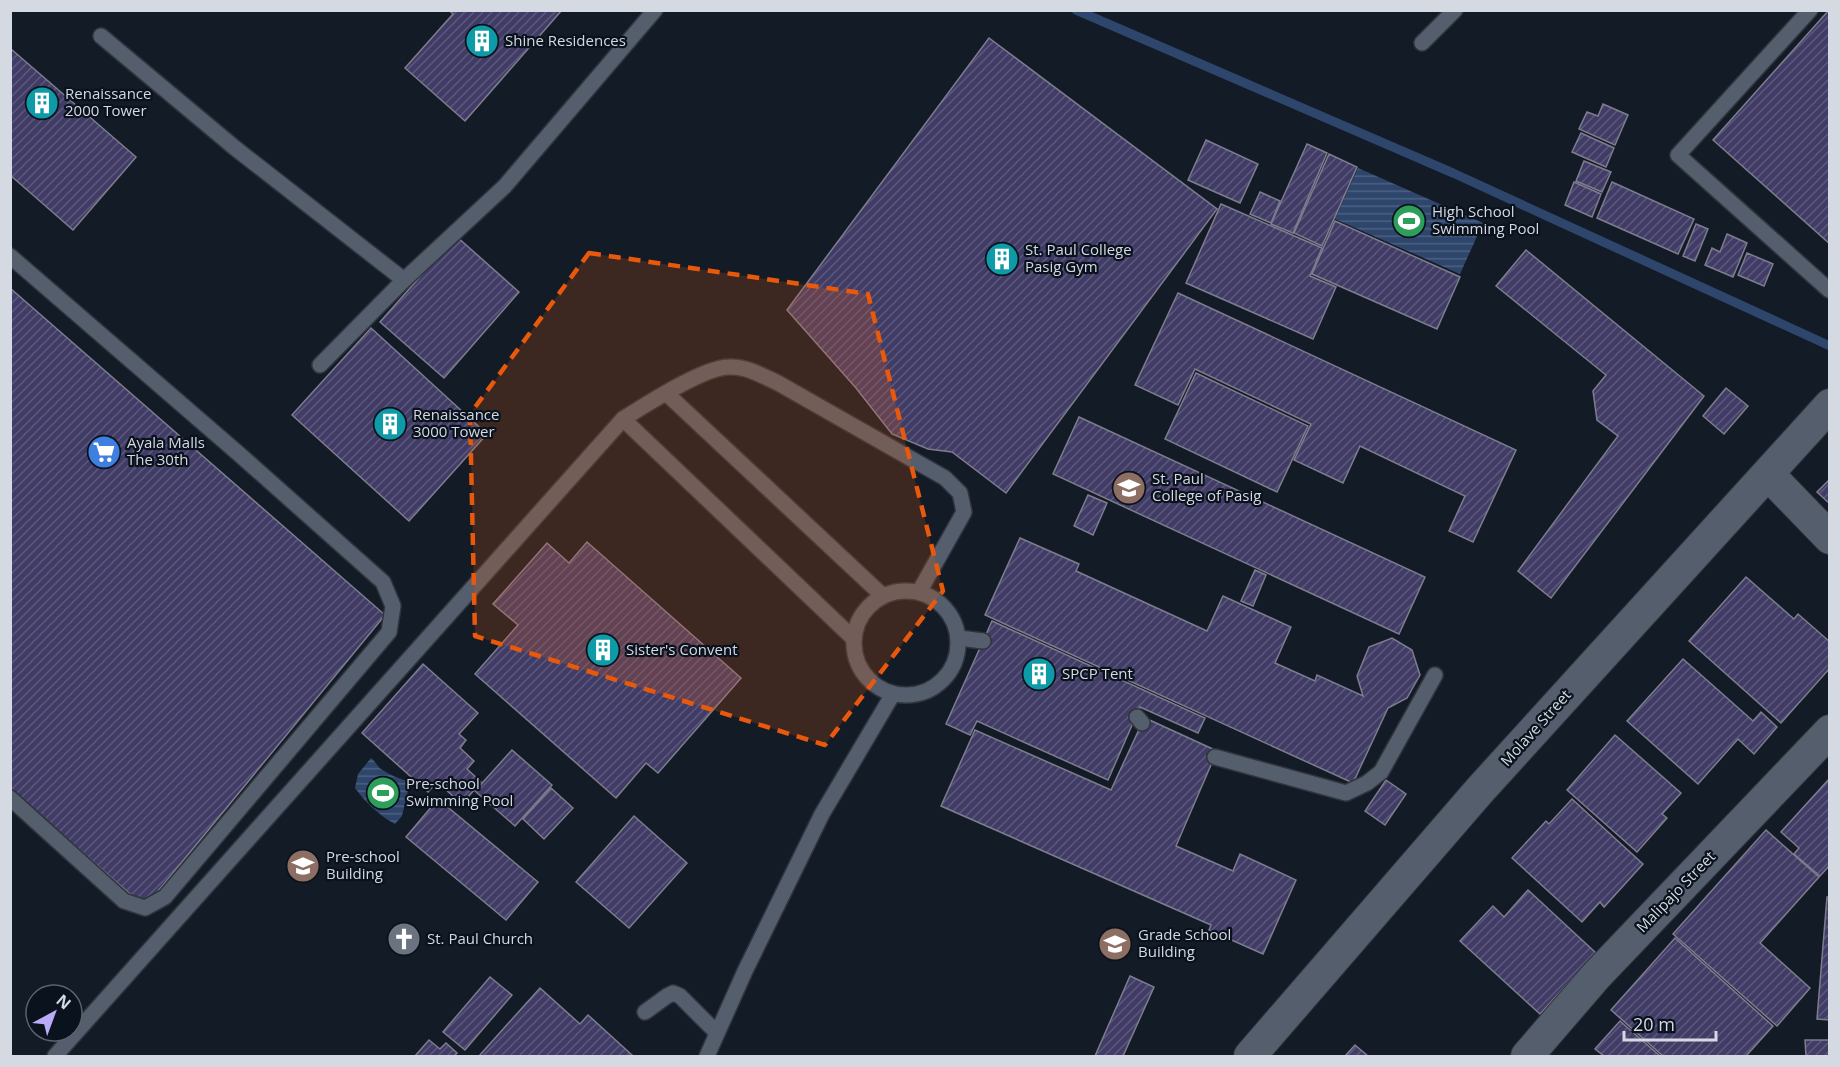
<svg xmlns="http://www.w3.org/2000/svg" width="1840" height="1067" font-family="'Open Sans',sans-serif">
  <style>
    .water { fill: url(#water-rules) }
    .lines { fill: none; stroke-linecap: round; stroke-linejoin: round }
    .stream { stroke: #2f466c; stroke-width: 9 }
    .building { fill: url(#building-hatch); stroke: #7e7d8e; stroke-width: 1.5 }
    .service-casing { stroke: #30343d; stroke-width: 18 }
    .minor-casing { stroke: #30343d; stroke-width: 34 }
    .service { stroke: #555e6c; stroke-width: 15 }
    .minor { stroke: #555e6c; stroke-width: 32 }
    .marked { fill: #e8590c; fill-opacity: 0.2; stroke: #e8590c; stroke-width: 4.5; stroke-dasharray: 12 8; stroke-linejoin: round }
    .labels { text-anchor: middle; stroke-width: 4.5; stroke-linejoin: round; paint-order: stroke }
    .poi-label { font-size: 15px; fill: #d4d9e2; stroke: #0a121d; text-anchor: start }
    .street-label { font-size: 15px; fill: #d4d9e2; stroke: #0a121d }
  </style>
  <defs>
    <pattern id="water-rules" width="6" height="5" patternUnits="userSpaceOnUse" patternTransform="scale(1.5)"><rect width="6" height="5" fill="#2f466c"/><path d="M0 2.5h6" fill="none" stroke="#4c6081"/></pattern>
    <pattern id="building-hatch" width="6" height="6" patternUnits="userSpaceOnUse" patternTransform="scale(1.5)"><rect width="6" height="6" fill="#413c66"/><path d="M-1 1l2-2M0 6l6-6M5 7l2-2" fill="none" stroke="#5c587c"/></pattern>
  </defs>
  <rect width="100%" height="100%" fill="#131b27"/>
  <g class="water">
    <polygon points="1358,168 1483,223 1460,274 1335,219"/>
    <path d="M 371,758 C 376,762 377,766 381,769 C 390,775 400,779 410,782 L 402,816 L 395,824 C 380,816 365,802 355,788 L 358,774 Z"/>
  </g>
  <g class="lines">
    <polyline class="stream" points="1076,10 1453,173 1830,346"/>
  </g>
  <g class="building">
    <polygon points="449,10 562,10 465,121 405,68 453,14"/>
    <polygon points="1829,10 1830,10 1830,244 1713,140"/>
    <polygon points="989,38 1217,209 1006,493 952,452 928,449 892,434 856,388 787,310"/>
    <polygon points="11,49 136,157 73,230 10,175"/>
    <polygon points="1603,104 1628,115 1615,145 1579,129 1587,112 1598,116"/>
    <polygon points="1581,133 1614,148 1606,167 1572,152"/>
    <polygon points="1206,140 1258,164 1240,203 1188,180"/>
    <polygon points="1307,144 1327,153 1293,233 1271,224"/>
    <polygon points="1329,154 1357,167 1322,246 1294,233"/>
    <polygon points="1584,161 1611,172 1602,192 1576,181"/>
    <polygon points="1574,182 1601,194 1592,217 1565,205"/>
    <polygon points="1612,182 1694,219 1678,254 1597,218"/>
    <polygon points="1260,192 1280,201 1271,223 1250,214"/>
    <polygon points="1221,204 1322,248 1310,276 1336,287 1313,339 1186,283"/>
    <polygon points="1335,221 1460,277 1437,329 1312,274"/>
    <polygon points="1696,224 1708,229 1695,261 1683,256"/>
    <polygon points="1727,234 1747,243 1733,277 1705,265 1712,248 1720,252"/>
    <polygon points="456,236 519,292 444,378 380,322"/>
    <polygon points="1526,250 1704,396 1551,598 1518,571 1618,436 1597,420 1593,391 1606,375 1496,286"/>
    <polygon points="1747,253 1773,264 1764,286 1738,275"/>
    <polygon points="10,288 385,615 145,907 10,789"/>
    <polygon points="1178,293 1516,450 1473,542 1449,531 1465,496 1360,446 1343,483 1294,460 1311,424 1195,369 1178,405 1135,385"/>
    <polygon points="371,328 487,434 409,521 292,415"/>
    <polygon points="1196,373 1308,426 1277,492 1165,439"/>
    <polygon points="1726,388 1748,406 1724,434 1703,416"/>
    <polygon points="1079,417 1425,577 1399,634 1053,474"/>
    <polygon points="1830,479 1830,504 1817,492"/>
    <polygon points="1088,495 1107,503 1093,535 1074,526"/>
    <polygon points="1020,538 1079,564 1076,571 1207,631 1223,596 1291,627 1275,663 1315,681 1317,675 1363,696 1357,676 1369,647 1392,638 1412,650 1420,675 1407,698 1388,708 1353,783 985,615"/>
    <polygon points="587,542 741,678 658,773 646,763 616,798 475,674 518,625 493,604 547,543 569,563"/>
    <polygon points="1255,570 1266,575 1253,606 1241,601"/>
    <polygon points="1746,577 1794,619 1798,614 1830,642 1830,668 1781,723 1689,641"/>
    <polygon points="992,621 1205,718 1198,733 1140,707 1108,780 977,721 970,735 946,724"/>
    <polygon points="1683,659 1753,721 1761,712 1777,727 1754,754 1738,739 1698,784 1627,721"/>
    <polygon points="423,664 478,713 459,734 466,740 460,748 474,761 467,769 481,782 462,804 437,782 428,792 362,733"/>
    <polygon points="1143,717 1217,751 1176,846 1233,871 1240,854 1296,880 1263,954 1209,930 1211,925 941,806 975,730 1111,790 1142,723"/>
    <polygon points="1615,735 1681,793 1662,814 1667,818 1637,852 1567,790"/>
    <polygon points="512,750 552,785 515,826 475,791"/>
    <polygon points="1830,778 1830,865 1820,876 1794,854 1799,848 1781,832"/>
    <polygon points="1386,780 1406,794 1385,825 1365,811"/>
    <polygon points="551,788 573,808 544,839 523,819"/>
    <polygon points="438,799 538,882 506,920 406,837"/>
    <polygon points="1572,799 1643,864 1604,907 1600,902 1582,922 1512,858 1546,821 1549,824"/>
    <polygon points="634,816 687,863 629,928 576,882"/>
    <polygon points="1766,830 1819,877 1760,943 1810,988 1777,1026 1673,934"/>
    <polygon points="1528,890 1596,953 1540,1014 1460,941 1493,906 1504,917"/>
    <polygon points="1827,897 1830,897 1830,1020 1817,1019"/>
    <polygon points="1675,938 1773,1026 1746,1056 1663,1056 1611,1010"/>
    <polygon points="1130,976 1154,987 1123,1056 1095,1056"/>
    <polygon points="490,977 512,995 465,1050 443,1032"/>
    <polygon points="540,988 580,1024 588,1015 632,1055 630,1056 479,1056"/>
    <polygon points="1620,1021 1660,1056 1604,1056 1595,1049"/>
    <polygon points="429,1040 440,1049 446,1043 457,1053 454,1056 415,1056"/>
    <polygon points="1805,1040 1830,1040 1830,1056 1786,1056 1806,1056"/>
    <polygon points="1355,1045 1368,1056 1345,1056"/>
  </g>
  <g class="lines">
    <defs>
      <g id="service">
        <polyline points="1810,10 1678,155 1829,290 1830,289"/>
        <polyline points="101,36 235,148 404,280"/>
        <polyline points="1422,43 1455,10"/>
        <polyline points="10,256 239,454 383,582 393,606 389,632 165,897 145,908 124,901 10,798"/>
        <polyline points="320,365 404,280 505,186 655,10"/>
        <polyline points="666,393 883,596"/>
        <polyline points="623,419 854,639"/>
        <circle cx="906" cy="643" r="52"/>
        <polyline points="959,638 983,641"/>
        <polyline points="1137,717 1142,723"/>
        <polyline points="1215,757 1346,793 1367,783 1381,772 1435,675"/>
        <polyline points="645,1012 667,996 673,993 680,996 717,1033"/>
        <path d="M 55,1056 L 623,419 C 645,405 704,367 729,367 C 746,366 763,376 778,383 L 945,478 L 960,493 L 964,512 L 919,592"/>
        <polyline points="707,1056 745,971 822,814 893,694"/>
      </g>
      <g id="minor">
        <polyline points="1768,474 1830,538"/>
        <polyline points="1250,1056 1480,790 1830,405"/>
        <polyline points="1527,1056 1596,976 1830,731"/>
      </g>
    </defs>
    <use href="#service" class="service-casing"/>
    <use href="#minor" class="minor-casing"/>
    <use href="#service" class="service"/>
    <use href="#minor" class="minor"/>
  </g>
  <path class="marked" d="M 589,253 L 868,294 L 943,591 L 825,745 L 475,636 L 470,414 Z"/>
  <defs>
    <symbol id="building-disc" viewBox="-11 -11 22 22"><circle r="9.5" fill="#0f9aa8" stroke="#0a121d"/><path d="M-4-6H4V6H1V3H-1V6H-4ZM-2.5-4.3h1.7v1.8h-1.7ZM.8-4.3h1.7v1.8H.8ZM-2.5-1h1.7V.8h-1.7ZM.8-1h1.7V.8H.8Z" fill="#fff"/></symbol>
    <symbol id="stadium-disc" viewBox="-11 -11 22 22"><circle r="9.5" fill="#2e9e5b" stroke="#0a121d"/><path d="M0-5a6.5 5 0 1 0 0 10a6.5 5 0 1 0 0-10ZM-3.5-1.8h7v3.6h-7Z" fill="#fff"/></symbol>
    <symbol id="supermarket-disc" viewBox="-11 -11 22 22"><circle r="9.5" fill="#3f7fe0" stroke="#0a121d"/><path d="M-6-5.5h2.5l.6 2H6L4.5 2H-2.5L-4.4-4H-6ZM-1.5 3.2a1.3 1.3 0 1 0 .1 0ZM3 3.2a1.3 1.3 0 1 0 .1 0Z" fill="#fff"/></symbol>
    <symbol id="university-disc" viewBox="-11 -11 22 22"><circle r="9.5" fill="#8d6e63" stroke="#0a121d"/><path d="M0-5L7-2L0 1L-7-2ZM-4 1L0 2.5L4 1V4Q0 6-4 4Z" fill="#fff"/></symbol>
    <symbol id="school-disc" viewBox="-11 -11 22 22"><circle r="9.5" fill="#8d6e63" stroke="#0a121d"/><path d="M0-5L7-2L0 1L-7-2ZM-4 1L0 2.5L4 1V4Q0 6-4 4Z" fill="#fff"/></symbol>
    <symbol id="church-disc" viewBox="-11 -11 22 22"><circle r="9.5" fill="#6b7280" stroke="#0a121d"/><path d="M-1.2-6h2.4v3.5h3.3v2.4h-3.3V6h-2.4V-.1h-3.3v-2.4h3.3Z" fill="#fff"/></symbol>
  </defs>
  <g fill-rule="evenodd">
    <use href="#building-disc" x="463" y="22" width="38" height="38"/>
    <use href="#building-disc" x="23" y="84" width="38" height="38"/>
    <use href="#stadium-disc" x="1390" y="202" width="38" height="38"/>
    <use href="#building-disc" x="983" y="240" width="38" height="38"/>
    <use href="#building-disc" x="371" y="405" width="38" height="38"/>
    <use href="#supermarket-disc" x="85" y="433" width="38" height="38"/>
    <use href="#university-disc" x="1110" y="469" width="38" height="38"/>
    <use href="#building-disc" x="584" y="631" width="38" height="38"/>
    <use href="#building-disc" x="1020" y="655" width="38" height="38"/>
    <use href="#stadium-disc" x="364" y="774" width="38" height="38"/>
    <use href="#school-disc" x="284" y="847" width="38" height="38"/>
    <use href="#church-disc" x="385" y="920" width="38" height="38"/>
    <use href="#school-disc" x="1096" y="925" width="38" height="38"/>
  </g>
  <g class="labels">
    <g class="poi-label">
      <text x="505" y="46">Shine Residences</text>
      <text x="65" y="99">Renaissance<tspan x="65" dy="17">2000 Tower</tspan></text>
      <text x="1432" y="217">High School<tspan x="1432" dy="17">Swimming Pool</tspan></text>
      <text x="1025" y="255">St. Paul College<tspan x="1025" dy="17">Pasig Gym</tspan></text>
      <text x="413" y="420">Renaissance<tspan x="413" dy="17">3000 Tower</tspan></text>
      <text x="127" y="448">Ayala Malls<tspan x="127" dy="17">The 30th</tspan></text>
      <text x="1152" y="484">St. Paul<tspan x="1152" dy="17">College of Pasig</tspan></text>
      <text x="626" y="655">Sister's Convent</text>
      <text x="1062" y="679">SPCP Tent</text>
      <text x="406" y="789">Pre-school<tspan x="406" dy="17">Swimming Pool</tspan></text>
      <text x="326" y="862">Pre-school<tspan x="326" dy="17">Building</tspan></text>
      <text x="1138" y="940">Grade School<tspan x="1138" dy="17">Building</tspan></text>
      <text x="427" y="944">St. Paul Church</text>
    </g>
    <g class="street-label">
      <text transform="translate(1536 728) rotate(-48)" y="5">Molave Street</text>
      <text transform="translate(1676 892) rotate(-46)" y="5">Malipajo Street</text>
    </g>
  </g>
  <rect width="1840" height="1067" fill="none" stroke="#d4d9e2" stroke-width="24"/>
  <g transform="translate(54 1013) rotate(41)"><circle r="28" fill="#0a121d" stroke="#5b626c" stroke-width="1.5"/>
  <path d="M0-4.5L10 22L0 15L-10 22Z" fill="#b9abf7"/>
  <text y="-9" font-size="16" font-weight="bold" text-anchor="middle" fill="#d4d9e2">N</text>
  </g>
  <path d="M1624 1031v9h92v-9" fill="none" stroke="#d4d9e2" stroke-width="3"/>
  <text x="1633" y="1031" font-size="18" fill="#d4d9e2" stroke="#0a121d" stroke-width="4.5" paint-order="stroke">20 m</text>
</svg>
